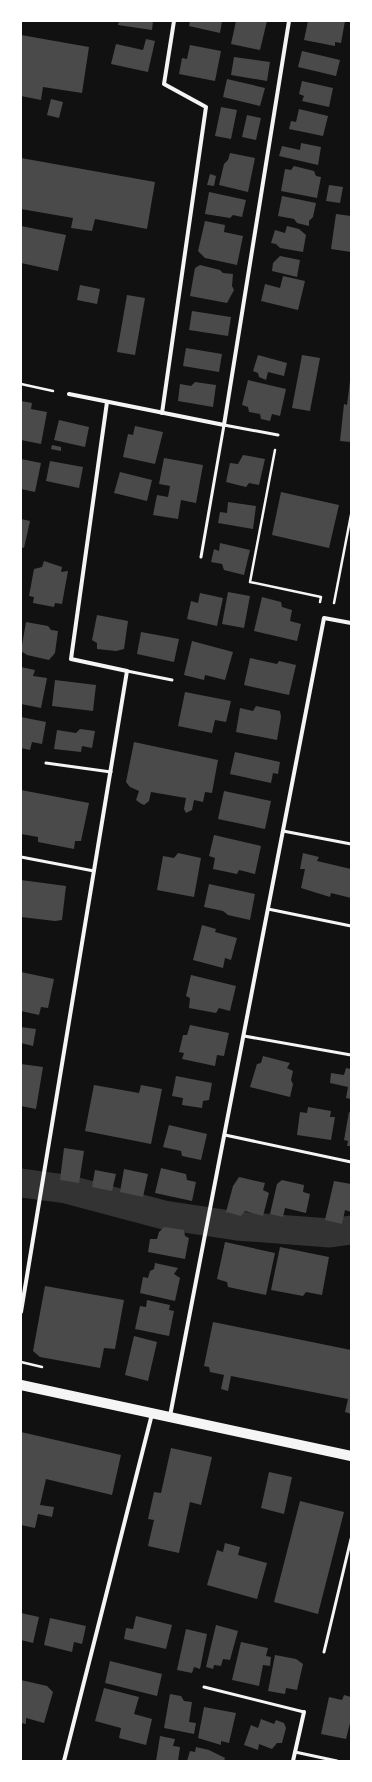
<svg xmlns="http://www.w3.org/2000/svg" width="372" height="1782" font-family="'Archivo Narrow',sans-serif">
  <style>
    .lines { fill: none; stroke-linecap: round; stroke-linejoin: round }
    .canal { stroke: #333; stroke-width: 29 }
    .building { fill: #4a4a4a }
    .path { stroke: #f5f5f5; stroke-width: 2.5 }
    .service { stroke: #f5f5f5; stroke-width: 3 }
    .minor { stroke: #f5f5f5; stroke-width: 4 }
    .primary { stroke: #f5f5f5; stroke-width: 10 }
  </style>
  <rect width="100%" height="100%" fill="#111"/>
  <g class="lines">
    <polyline class="canal" points="21,1183 66,1189 164,1215 237,1226 330,1233 351,1230"/>
  </g>
  <g class="building">
    <polygon points="119,21 153,21 152,30 118,25"/>
    <polygon points="190,21 222,21 220,33 189,26"/>
    <polygon points="236,21 267,21 260,50 231,44"/>
    <polygon points="308,21 345,21 341,43 335,42 335,46 304,40"/>
    <polygon points="21,35 89,47 82,93 43,87 41,100 21,96"/>
    <polygon points="146,39 155,41 148,72 111,64 116,44 143,50"/>
    <polygon points="190,45 221,51 215,81 179,74 182,58 187,59"/>
    <polygon points="302,51 340,60 336,76 298,67"/>
    <polygon points="234,57 270,62 267,81 231,75"/>
    <polygon points="227,79 265,88 260,106 223,97"/>
    <polygon points="302,81 333,88 329,107 302,101 304,96 299,94"/>
    <polygon points="51,99 63,102 59,118 47,115"/>
    <polygon points="221,107 237,110 231,139 215,136"/>
    <polygon points="299,109 328,116 323,136 289,129 291,121 296,122"/>
    <polygon points="247,115 261,118 256,140 242,137"/>
    <polygon points="301,143 321,147 318,165 279,156 282,146 300,150"/>
    <polygon points="230,153 255,158 248,192 219,185 224,164 228,160"/>
    <polygon points="21,158 155,182 147,229 95,219 92,231 71,228 73,218 21,209"/>
    <polygon points="294,166 314,171 316,176 321,177 317,198 281,191 285,169 291,170"/>
    <polygon points="210,174 216,176 214,186 207,185"/>
    <polygon points="329,185 343,187 340,203 326,201"/>
    <polygon points="209,192 246,200 242,217 233,215 230,218 205,214"/>
    <polygon points="282,196 316,203 313,217 309,221 309,226 297,223 294,219 278,216"/>
    <polygon points="336,214 351,216 351,252 331,249"/>
    <polygon points="205,221 225,225 224,232 243,236 237,265 205,258 198,251"/>
    <polygon points="21,226 66,235 58,271 21,263"/>
    <polygon points="287,226 299,229 306,235 303,252 280,248 276,244 271,243 275,230 285,233"/>
    <polygon points="280,256 300,260 297,277 272,271 273,263"/>
    <polygon points="200,265 220,270 223,273 233,274 232,286 234,290 227,303 190,296 195,268"/>
    <polygon points="283,276 305,281 298,310 261,301 265,284 280,288"/>
    <polygon points="80,285 100,289 97,304 77,300"/>
    <polygon points="127,295 145,298 135,355 117,352"/>
    <polygon points="192,311 231,317 228,336 189,330"/>
    <polygon points="186,348 222,354 219,372 183,366"/>
    <polygon points="258,355 287,363 284,376 268,372 266,380 259,377 258,373 253,371"/>
    <polygon points="302,355 320,358 310,411 292,408"/>
    <polygon points="248,380 286,389 280,416 272,414 270,421 261,419 260,414 249,412 248,407 242,405"/>
    <polygon points="350,381 351,382 351,442 340,441 344,404 347,405"/>
    <polygon points="195,382 216,385 213,407 178,401 180,384 191,386"/>
    <polygon points="21,401 32,403 31,409 47,412 41,444 21,440"/>
    <polygon points="59,420 89,427 85,447 54,440"/>
    <polygon points="135,426 163,432 155,464 123,457 128,434 133,435"/>
    <polygon points="52,445 61,447 61,451 51,449"/>
    <polygon points="243,455 265,459 259,485 249,483 246,487 226,482 230,463 238,464"/>
    <polygon points="164,458 203,465 196,503 181,500 178,519 153,515 157,495 168,497 170,486 159,484"/>
    <polygon points="21,459 41,463 35,492 21,489"/>
    <polygon points="50,461 83,467 79,488 46,481"/>
    <polygon points="120,472 152,480 147,501 114,493"/>
    <polygon points="281,492 339,505 329,548 272,535"/>
    <polygon points="228,502 256,506 253,529 218,523 220,512 227,513"/>
    <polygon points="21,519 30,521 24,548 21,547"/>
    <polygon points="220,543 250,550 244,575 224,570 222,564 211,562 214,549 219,551"/>
    <polygon points="44,561 62,567 61,572 68,571 62,604 55,603 54,607 33,603 34,597 29,596 34,569 42,567"/>
    <polygon points="228,592 250,596 244,628 222,624"/>
    <polygon points="200,593 223,598 217,626 187,619 191,601 198,603"/>
    <polygon points="262,597 281,602 282,607 292,610 290,621 301,624 297,641 254,631"/>
    <polygon points="97,615 128,621 124,649 116,651 97,649 97,643 92,640"/>
    <polygon points="26,622 48,626 51,630 58,631 55,653 49,660 27,655 21,651"/>
    <polygon points="141,632 179,639 174,662 137,654"/>
    <polygon points="192,641 233,652 225,680 205,675 204,680 184,675"/>
    <polygon points="250,658 277,664 279,661 296,665 289,695 244,685"/>
    <polygon points="21,667 35,670 33,676 47,678 41,708 21,704"/>
    <polygon points="55,680 96,685 93,711 52,706"/>
    <polygon points="185,692 231,701 226,722 215,720 212,733 178,726"/>
    <polygon points="256,706 280,711 281,717 277,740 236,732 240,708 253,711"/>
    <polygon points="21,717 46,722 42,744 32,742 30,750 21,748"/>
    <polygon points="80,729 95,731 92,748 82,746 81,752 54,749 57,730 76,733"/>
    <polygon points="134,742 218,760 212,793 205,792 203,802 194,800 192,810 186,813 184,809 186,798 151,792 149,801 144,805 140,803 136,800 139,791 130,787 126,782"/>
    <polygon points="235,752 280,762 278,774 273,773 271,783 230,774"/>
    <polygon points="21,790 89,803 81,841 75,841 74,849 38,842 38,837 21,834"/>
    <polygon points="224,791 271,801 265,829 218,819"/>
    <polygon points="214,835 261,846 255,874 239,870 237,874 213,869 215,858 209,856"/>
    <polygon points="178,853 201,858 194,897 157,890 163,856 174,858"/>
    <polygon points="303,853 319,857 317,861 351,869 351,898 331,893 330,897 301,888 305,869 300,869"/>
    <polygon points="21,880 66,886 62,920 55,921 21,917"/>
    <polygon points="209,884 255,894 250,920 228,915 223,911 204,907"/>
    <polygon points="202,925 216,929 215,932 237,938 231,960 225,958 223,968 193,960"/>
    <polygon points="21,972 54,979 48,1008 41,1007 39,1015 21,1011"/>
    <polygon points="191,975 236,986 230,1011 219,1008 216,1013 189,1008 190,998 186,996"/>
    <polygon points="190,1025 229,1033 224,1056 217,1055 215,1066 182,1059 184,1053 179,1052 183,1035 187,1035"/>
    <polygon points="21,1027 36,1029 33,1046 21,1043"/>
    <polygon points="263,1056 290,1063 287,1068 293,1071 291,1080 293,1084 290,1097 250,1087 257,1064 261,1063"/>
    <polygon points="21,1064 43,1067 36,1109 21,1106"/>
    <polygon points="346,1068 351,1069 351,1099 346,1098 348,1087 330,1083 331,1073 344,1075"/>
    <polygon points="176,1076 212,1083 209,1100 203,1101 202,1108 182,1105 183,1098 172,1096"/>
    <polygon points="94,1085 139,1093 141,1085 162,1089 151,1144 85,1131"/>
    <polygon points="308,1107 331,1111 330,1117 335,1117 331,1140 297,1135 300,1112 307,1113"/>
    <polygon points="349,1112 351,1113 351,1146 347,1146 348,1141 344,1140"/>
    <polygon points="169,1125 207,1134 201,1160 182,1156 181,1151 163,1147"/>
    <polygon points="64,1148 84,1151 79,1183 60,1180"/>
    <polygon points="161,1168 186,1174 187,1180 196,1182 192,1201 155,1193"/>
    <polygon points="124,1169 148,1174 143,1197 120,1192"/>
    <polygon points="95,1170 116,1174 112,1191 92,1187"/>
    <polygon points="239,1177 265,1183 263,1190 269,1193 263,1216 245,1211 241,1216 226,1212 233,1186"/>
    <polygon points="282,1180 304,1185 303,1192 310,1194 306,1213 285,1208 283,1217 270,1214 277,1184"/>
    <polygon points="334,1181 351,1184 351,1212 345,1210 342,1224 325,1220"/>
    <polygon points="164,1227 184,1230 185,1236 189,1238 185,1259 148,1252 150,1239 157,1239 159,1232"/>
    <polygon points="225,1242 275,1253 266,1295 228,1287 227,1282 217,1279"/>
    <polygon points="280,1247 329,1257 322,1295 306,1292 303,1296 271,1290"/>
    <polygon points="155,1263 178,1268 174,1274 180,1278 175,1301 140,1293 143,1277 148,1278 150,1271 154,1269"/>
    <polygon points="45,1286 124,1300 115,1349 104,1348 100,1368 40,1357 33,1351"/>
    <polygon points="147,1300 170,1305 169,1310 174,1311 169,1336 135,1329 140,1306 146,1307"/>
    <polygon points="213,1322 351,1350 351,1414 345,1412 348,1399 231,1376 228,1391 221,1389 224,1375 210,1372 209,1367 204,1366"/>
    <polygon points="134,1336 157,1342 148,1381 125,1375"/>
    <polygon points="21,1432 121,1455 112,1495 46,1479 40,1505 54,1507 52,1517 38,1514 35,1528 21,1525"/>
    <polygon points="171,1448 212,1457 201,1505 190,1502 179,1553 148,1546 154,1520 148,1519 154,1492 161,1493"/>
    <polygon points="269,1472 292,1477 284,1514 261,1508"/>
    <polygon points="300,1501 344,1512 318,1614 274,1602"/>
    <polygon points="225,1543 240,1547 238,1555 267,1563 257,1599 207,1585 217,1550 223,1552"/>
    <polygon points="21,1613 39,1617 33,1643 21,1640"/>
    <polygon points="136,1616 172,1625 166,1649 124,1639 126,1628 133,1629"/>
    <polygon points="50,1618 86,1626 82,1644 74,1642 72,1652 44,1645"/>
    <polygon points="216,1625 238,1631 230,1660 223,1659 221,1666 214,1665 213,1669 206,1667"/>
    <polygon points="186,1629 207,1634 200,1669 194,1667 192,1673 177,1670"/>
    <polygon points="241,1642 268,1648 266,1656 271,1657 270,1666 263,1665 259,1686 232,1680"/>
    <polygon points="275,1655 296,1659 303,1664 297,1690 286,1688 285,1694 268,1691"/>
    <polygon points="110,1661 162,1674 157,1696 105,1683"/>
    <polygon points="21,1680 47,1686 53,1692 44,1723 26,1718 26,1724 21,1723"/>
    <polygon points="104,1688 139,1697 134,1714 152,1719 146,1745 119,1738 121,1728 95,1721"/>
    <polygon points="170,1694 181,1696 184,1701 192,1702 189,1722 196,1723 194,1734 164,1728"/>
    <polygon points="344,1695 351,1697 351,1719 346,1739 321,1734 329,1697 342,1700"/>
    <polygon points="204,1707 236,1713 229,1743 221,1741 221,1745 198,1738"/>
    <polygon points="261,1719 274,1724 276,1720 284,1723 286,1728 282,1743 277,1743 272,1749 259,1744 258,1750 244,1745 251,1725 258,1728"/>
    <polygon points="160,1736 175,1739 173,1746 180,1747 178,1761 156,1761"/>
    <polygon points="196,1747 209,1750 225,1758 224,1761 187,1761 190,1751 195,1752"/>
  </g>
  <g class="lines">
    <g class="path">
      <polyline points="21,384 53,391"/>
      <polyline points="275,450 250,582 321,597 320,602"/>
      <polyline points="334,603 351,515"/>
      <polyline points="21,1362 42,1367"/>
    </g>
    <g class="service">
      <polyline points="201,557 224,425 278,435"/>
      <polyline points="127,671 172,680"/>
      <polyline points="46,763 111,772"/>
      <polyline points="283,831 351,844"/>
      <polyline points="21,857 94,871"/>
      <polyline points="268,909 351,926"/>
      <polyline points="244,1036 351,1055"/>
      <polyline points="225,1135 351,1162"/>
      <polyline points="324,1652 351,1539"/>
      <polyline points="204,1687 304,1712"/>
      <polyline points="295,1752 337,1761"/>
    </g>
    <g class="minor">
      <polyline points="69,394 224,425 289,21"/>
      <polyline points="162,413 206,107 164,84 174,21"/>
      <polyline points="21,1312 127,671 71,659 107,402"/>
      <polyline points="170,1416 324,618 351,623"/>
      <polyline points="64,1761 152,1414"/>
      <polyline points="293,1761 304,1712"/>
    </g>
    <polyline class="primary" points="21,1385 351,1456"/>
  </g>
  <rect width="372" height="1782" fill="none" stroke="#ffffff" stroke-width="44"/>
</svg>
